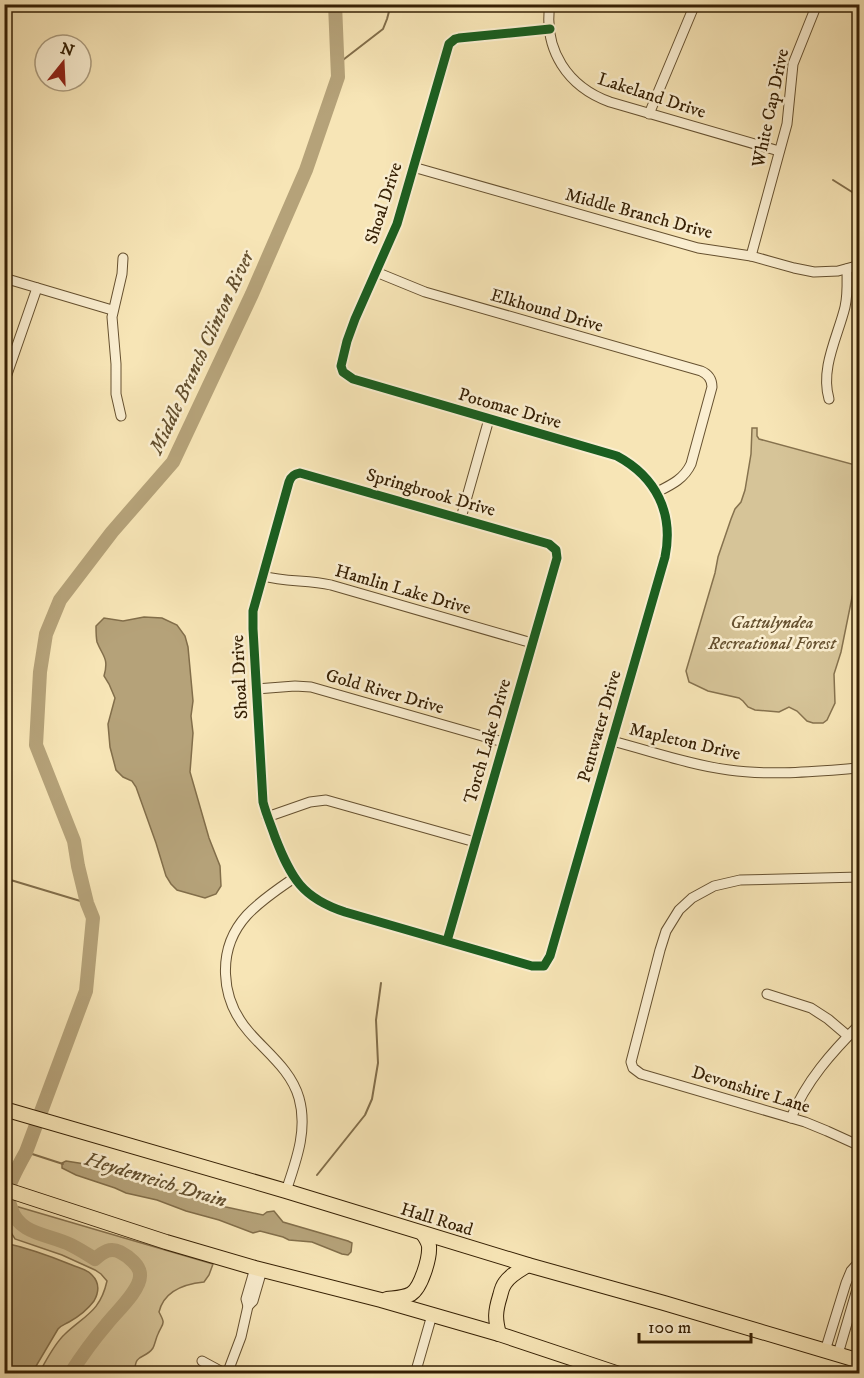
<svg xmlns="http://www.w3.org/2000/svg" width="864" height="1378" font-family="'IM FELL DW Pica',serif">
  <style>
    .green { fill: #d6c498; stroke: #86724e; stroke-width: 1.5 }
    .water { fill: #b5a279; stroke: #826e4a; stroke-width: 1.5 }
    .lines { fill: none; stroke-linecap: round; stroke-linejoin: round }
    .stream { stroke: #826e4a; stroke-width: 2 }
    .river { stroke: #b5a279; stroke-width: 14 }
    .minor-casing { stroke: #665130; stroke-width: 11 }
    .highway-casing { stroke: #362004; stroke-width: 16 }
    .minor { stroke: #faeed0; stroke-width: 9 }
    .highway { stroke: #f7e5b6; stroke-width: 14 }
    .cycleway-casing { stroke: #faeed0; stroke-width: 13 }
    .cycleway { stroke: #1b5e20; stroke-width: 9 }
    .labels { text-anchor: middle; stroke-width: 5; stroke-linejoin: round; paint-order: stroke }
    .street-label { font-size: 18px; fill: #362004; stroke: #faeed0 }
    .park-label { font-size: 18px; font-style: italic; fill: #665130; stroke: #faeed0 }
    .water-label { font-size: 20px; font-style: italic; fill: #624e2d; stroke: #faeed0 }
  </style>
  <rect width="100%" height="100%" fill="#f7e5b6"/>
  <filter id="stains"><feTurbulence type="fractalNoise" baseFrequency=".00333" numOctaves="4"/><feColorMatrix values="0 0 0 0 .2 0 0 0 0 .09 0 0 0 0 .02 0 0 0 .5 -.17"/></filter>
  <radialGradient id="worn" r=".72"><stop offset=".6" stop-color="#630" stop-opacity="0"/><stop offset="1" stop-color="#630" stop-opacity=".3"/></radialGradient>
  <g class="green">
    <polygon points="752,428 757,428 757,436 759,439 859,466 859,563 841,652 834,674 835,703 827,720 823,723 813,723 807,721 797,711 789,707 779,712 755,710 748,707 743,701 739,698 708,691 689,682 686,671 715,573 718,557 731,519 735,509 741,502 745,490 751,454"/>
    <path d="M 5,1203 L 213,1264 L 209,1275 L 204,1282 C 184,1284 164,1291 159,1312 C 166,1325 163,1322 158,1334 C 156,1338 155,1344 153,1348 C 145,1360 134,1352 135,1373 L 39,1373 C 46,1361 54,1344 65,1334 C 85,1315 100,1312 107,1281 L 101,1274 L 95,1270 L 62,1255 L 15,1239 L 5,1223 Z"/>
  </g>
  <g class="water">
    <path d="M 144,617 L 162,618 L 177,625 L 185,636 L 188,647 L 193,701 L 191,716 L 193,733 L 190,772 L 209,838 L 220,866 L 221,886 L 216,894 L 205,898 L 177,890 L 171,884 L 166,876 L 156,843 L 136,787 L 132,781 L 123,777 L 116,770 L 110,747 L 108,724 L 115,698 L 109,684 L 104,676 C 109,658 103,657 97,642 C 96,637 96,632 96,626 L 104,618 L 123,621 Z"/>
    <polygon points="66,1161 85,1164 132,1178 141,1182 181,1191 226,1207 263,1215 267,1212 274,1211 283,1222 348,1241 352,1243 351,1252 348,1255 342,1254 312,1242 289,1240 283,1237 260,1231 253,1233 219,1220 186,1211 157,1200 126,1193 115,1188 76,1175 62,1168 62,1163"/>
    <path d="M 5,1243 C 28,1248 50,1256 72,1265 C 79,1268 87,1269 92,1275 C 100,1283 99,1292 94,1301 C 88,1309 78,1317 69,1322 C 64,1325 61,1325 58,1329 L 32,1373 L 5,1373 Z"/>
  </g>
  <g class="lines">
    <g class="stream">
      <polyline points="339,63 383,29 387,19 391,4"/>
      <polyline points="833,180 860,197"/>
      <polyline points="4,878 87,903"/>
      <polyline points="26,1152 63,1164"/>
      <polyline points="317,1175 365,1115 372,1099 378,1063 376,1020 381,983"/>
    </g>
    <path class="river" d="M 70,1374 C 81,1357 93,1340 106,1325 C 115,1313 140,1291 140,1276 C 141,1266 128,1256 120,1252 C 110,1247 103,1252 95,1259 C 87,1254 79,1249 71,1245 C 49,1234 19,1235 11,1208 C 10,1204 7,1198 7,1194 C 8,1185 21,1161 26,1152 L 86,991 L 93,918 L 87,903 L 78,866 L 74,841 L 36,745 L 40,672 L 46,634 L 60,600 L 112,532 L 173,462 L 252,294 L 306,170 L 338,77 L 335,4"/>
    <defs>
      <g id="minor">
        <path d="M 550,4 C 543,50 568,87 610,102 L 779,151"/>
        <polyline points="649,114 695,4"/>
        <polyline points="413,167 698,248 751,256 794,268 814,272 838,271 860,265"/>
        <polyline points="751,256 787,124 793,64 817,4"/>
        <path d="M 376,272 L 425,292 L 701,371 C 708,374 712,379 712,387 L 691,464 C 684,479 671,485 657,492"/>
        <polyline points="4,278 112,310"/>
        <polyline points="4,383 37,288"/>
        <path d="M 829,399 C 820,368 838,336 845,307 C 848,294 847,282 847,269"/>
        <polyline points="121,416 116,394 116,364 112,317 122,274 123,258"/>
        <polyline points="461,518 489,419"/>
        <path d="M 263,576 C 285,582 308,580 331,585 L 532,643"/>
        <polyline points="256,689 295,686 311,687 503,742"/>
        <path d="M 612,741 C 651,751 690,765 729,770 C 772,776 817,771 860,768"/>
        <polyline points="267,817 310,802 326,800 475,842"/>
        <polyline points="860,877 740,880 714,886 692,898 679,910 666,931 660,950 631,1062 633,1068 641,1074 805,1122 827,1131 860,1146"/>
        <path d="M 447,941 L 557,558 L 556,550 L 549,544 L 300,473 C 294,474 291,476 289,482 L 253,611 L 253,629 L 263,802 C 266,814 271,825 275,837 C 291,878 302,898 345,912 L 532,966 L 544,966 L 550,956 L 665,557 C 674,513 656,477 617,456 L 353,379 L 343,372 L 341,366 L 347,341 L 355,319 L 397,224 L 449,44 L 455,39 L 459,38 L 550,29"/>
        <polyline points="767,994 811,1008 828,1019 848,1036"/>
        <path d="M 791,1118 C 806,1081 832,1052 860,1024"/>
        <path d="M 286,1191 C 296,1161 308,1130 299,1098 C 291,1070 267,1053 249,1032 C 220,999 216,949 247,915 C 261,900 278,889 294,878"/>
        <polyline points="255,1268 246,1299 248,1306 253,1301 262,1270"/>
        <polyline points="825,1351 846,1283 851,1271 859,1262"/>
        <polyline points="838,1354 860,1279"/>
        <polyline points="202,1361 226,1374"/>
        <polyline points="227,1374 241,1337 248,1306"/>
        <polyline points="415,1374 432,1315"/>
      </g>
      <g id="highway">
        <polyline points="4,1109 286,1191 528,1265 664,1303 860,1361"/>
        <polyline points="4,1189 166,1242 255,1268 381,1300 499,1334 619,1374"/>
        <path d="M 387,1299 C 395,1298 404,1298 411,1294 C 421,1288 430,1258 429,1246 C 428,1241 426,1238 423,1234"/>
        <path d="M 499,1334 C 495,1319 495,1312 500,1296 C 501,1292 502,1287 505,1283 C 510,1275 520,1270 528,1265"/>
      </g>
    </defs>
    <use href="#minor" class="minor-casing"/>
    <use href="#highway" class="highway-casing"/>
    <use href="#minor" class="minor"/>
    <use href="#highway" class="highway"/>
    <defs>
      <path id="cycleway" d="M 447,941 L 557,558 L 556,550 L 549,544 L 300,473 C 294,474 291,476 289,482 L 253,611 L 253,629 L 263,802 C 266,814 271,825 275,837 C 291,878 302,898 345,912 L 532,966 L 544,966 L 550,956 L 665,557 C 674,513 656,477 617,456 L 353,379 L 343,372 L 341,366 L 347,341 L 355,319 L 397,224 L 449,44 L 455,39 L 459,38 L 550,29"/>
    </defs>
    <use href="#cycleway" class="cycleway-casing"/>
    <use href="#cycleway" class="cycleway"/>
  </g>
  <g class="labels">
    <g class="street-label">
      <text transform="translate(652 95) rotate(18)" y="6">Lakeland Drive</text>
      <text transform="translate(770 108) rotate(-78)" y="6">White Cap Drive</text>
      <text transform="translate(383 203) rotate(-72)" y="6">Shoal Drive</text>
      <text transform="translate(639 213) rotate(15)" y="6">Middle Branch Drive</text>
      <text transform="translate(547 310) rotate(16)" y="6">Elkhound Drive</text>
      <text transform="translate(510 408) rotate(16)" y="6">Potomac Drive</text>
      <text transform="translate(431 492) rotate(16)" y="6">Springbrook Drive</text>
      <text transform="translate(403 589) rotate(16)" y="6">Hamlin Lake Drive</text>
      <text transform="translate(239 677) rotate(-93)" y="6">Shoal Drive</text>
      <text transform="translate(385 691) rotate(16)" y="6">Gold River Drive</text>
      <text transform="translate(599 726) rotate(-74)" y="6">Pentwater Drive</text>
      <text transform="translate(487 741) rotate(-74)" y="6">Torch Lake Drive</text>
      <text transform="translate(685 741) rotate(13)" y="6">Mapleton Drive</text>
      <text transform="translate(751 1089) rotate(17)" y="6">Devonshire Lane</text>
      <text transform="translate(437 1219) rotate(17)" y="6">Hall Road</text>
    </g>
    <g class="park-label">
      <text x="772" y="628">Gattulyndea<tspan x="772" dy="21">Recreational Forest</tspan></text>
    </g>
    <g class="water-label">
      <text transform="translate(201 352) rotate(-65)" y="7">Middle Branch Clinton River</text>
      <text transform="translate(156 1179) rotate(17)" y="7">Heydenreich Drain</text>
    </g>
  </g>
  <rect width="864" height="1378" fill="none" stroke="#f7e5b6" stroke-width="24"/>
  <rect x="6" y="6" width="852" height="1366" fill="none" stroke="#362004" stroke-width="3"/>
  <rect x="12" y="12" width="840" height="1354" fill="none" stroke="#362004" stroke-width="1.5"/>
  <g transform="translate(63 63) rotate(18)"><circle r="28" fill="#faeed0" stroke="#ac9c7e" stroke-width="1.5"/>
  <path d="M0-4.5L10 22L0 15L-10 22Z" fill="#8f2418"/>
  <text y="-9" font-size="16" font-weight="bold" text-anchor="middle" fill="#362004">N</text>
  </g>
  <path d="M639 1333v9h112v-9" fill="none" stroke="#362004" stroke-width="3"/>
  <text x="648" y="1333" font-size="18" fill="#362004" stroke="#faeed0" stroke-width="4.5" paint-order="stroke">100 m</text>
  <rect width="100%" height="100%" filter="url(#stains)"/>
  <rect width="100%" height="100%" fill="url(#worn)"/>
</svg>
